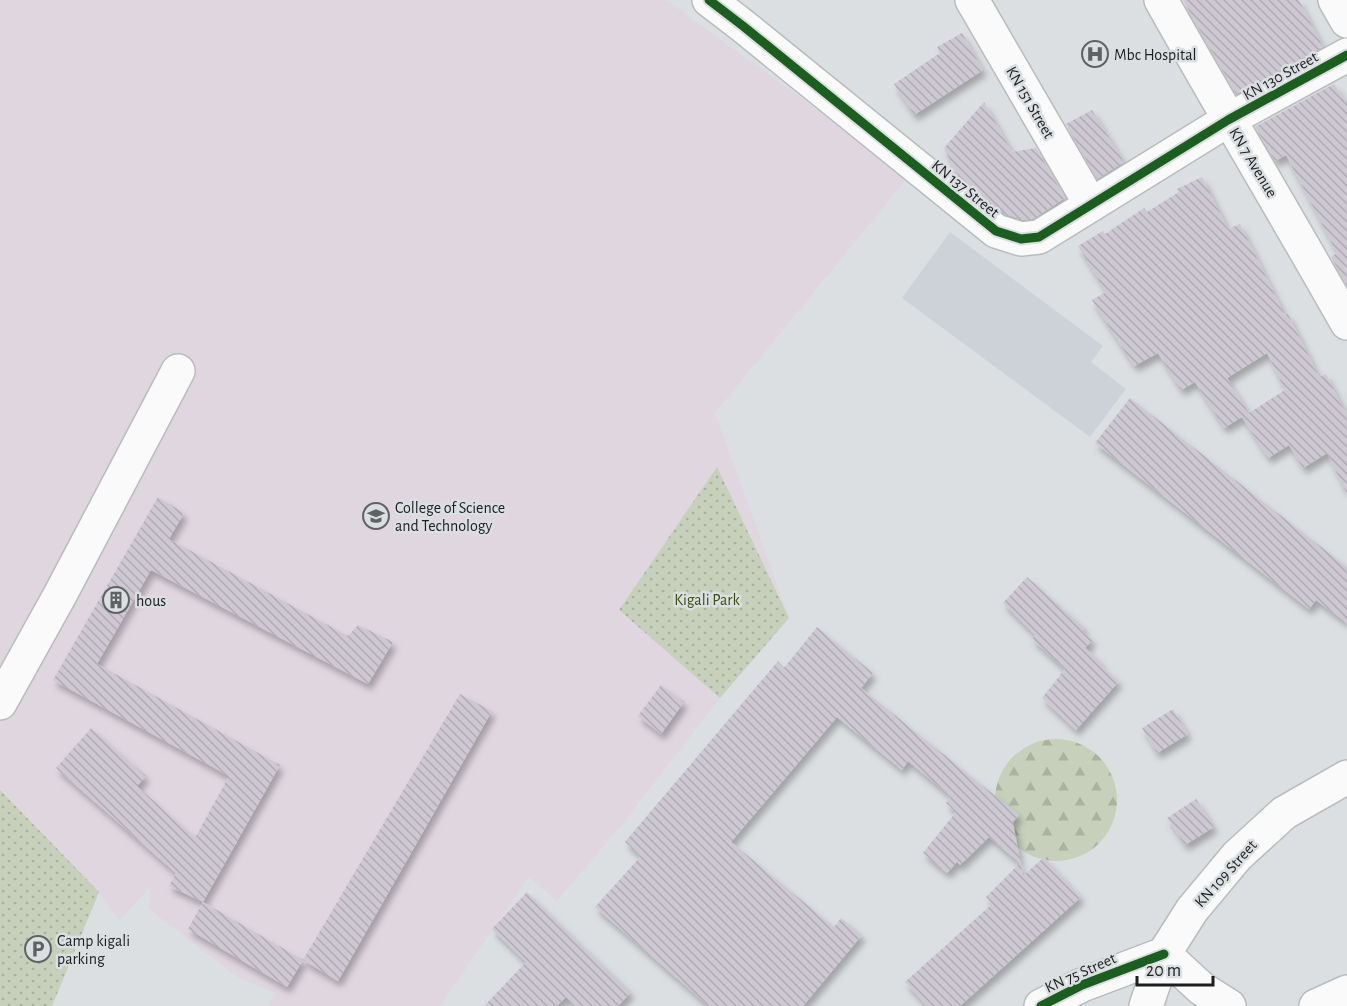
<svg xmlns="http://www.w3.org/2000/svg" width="1347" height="1006" font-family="'Alegreya Sans',sans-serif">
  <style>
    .built { fill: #ccd2d7 }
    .education { fill: #dfd6df }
    .forest { fill: url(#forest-firs) }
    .park { fill: url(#park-dots) }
    .building { fill: url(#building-back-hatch); fill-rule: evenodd; filter: url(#shadow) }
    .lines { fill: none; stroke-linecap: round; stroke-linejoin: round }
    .minor-casing { stroke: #b9bcbd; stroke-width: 36 }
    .major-casing { stroke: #b9bcbd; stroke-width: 36 }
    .minor { stroke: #fafafa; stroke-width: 33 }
    .major { stroke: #fafafa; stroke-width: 33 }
    .cycleway-casing { stroke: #dbdfe2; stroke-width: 13 }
    .cycleway { stroke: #1b5e20; stroke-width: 9 }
    .labels { text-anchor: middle; stroke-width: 5; stroke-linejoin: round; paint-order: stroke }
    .poi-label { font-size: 16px; fill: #1c1e1f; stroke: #dbdfe2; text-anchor: start }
    .street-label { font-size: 16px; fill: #1c1e1f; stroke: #dbdfe2 }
    .park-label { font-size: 16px; fill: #3c4c09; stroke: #dbdfe2 }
  </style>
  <defs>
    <pattern id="forest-firs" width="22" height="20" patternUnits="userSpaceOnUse" patternTransform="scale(1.5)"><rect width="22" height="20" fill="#c7d0bb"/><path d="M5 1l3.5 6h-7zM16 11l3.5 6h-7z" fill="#aab2a0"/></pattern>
    <pattern id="park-dots" width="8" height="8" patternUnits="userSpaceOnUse" patternTransform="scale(1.5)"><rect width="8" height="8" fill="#c7d0bb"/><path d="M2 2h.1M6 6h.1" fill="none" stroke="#aab2a0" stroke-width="1.8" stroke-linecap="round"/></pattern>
    <pattern id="building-back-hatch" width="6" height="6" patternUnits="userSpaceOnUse" patternTransform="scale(1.5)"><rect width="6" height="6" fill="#cec8d3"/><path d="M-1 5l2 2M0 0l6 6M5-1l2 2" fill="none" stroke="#b0abb5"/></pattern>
    <filter id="shadow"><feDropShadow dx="3.5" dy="6" stdDeviation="3" flood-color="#0004"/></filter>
  </defs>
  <rect width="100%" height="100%" fill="#dcdfe1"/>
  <polygon class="built" points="950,232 1103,346 1091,362 1126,389 1090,437 902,298"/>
  <polygon class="education" points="0,0 666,0 909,176 715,413 789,618 720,698 620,827 557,901 529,877 440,1006 271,1006 268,1004 275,993 240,979 149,909 150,887 120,920 99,893 52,1006 0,1006"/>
  <circle class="forest" cx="1056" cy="800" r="61"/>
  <g class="park">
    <polygon points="717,467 789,618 720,698 619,610"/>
    <polygon points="0,790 99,892 52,1006 0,1006"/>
  </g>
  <g class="building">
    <polygon points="1183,0 1299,0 1323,47 1236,94"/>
    <polygon points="962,33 983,70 914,115 894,84 940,53 937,47"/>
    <polygon points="1334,84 1347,104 1347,285 1331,257 1337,253 1286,155 1275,161 1255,127"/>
    <polygon points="984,102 1012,152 1036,148 1065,198 1033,219 1023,220 1005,214 958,176 944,148"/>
    <polygon points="1092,110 1124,162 1097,179 1066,124"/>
    <path d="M 1202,177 L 1228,229 L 1240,224 L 1285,315 L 1288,314 L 1319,377 L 1326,374 L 1347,416 L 1347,494 L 1327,453 L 1303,468 L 1289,445 L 1268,458 L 1242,417 L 1224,428 L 1195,382 L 1181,390 L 1158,353 L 1134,366 L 1092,300 L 1106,292 L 1078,246 L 1103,231 L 1105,234 L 1144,208 L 1147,212 L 1179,192 L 1177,189 ZM 1267,353 L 1285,390 L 1249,413 L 1227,378 Z"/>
    <polygon points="1130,398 1347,567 1347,623 1316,600 1309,609 1095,443"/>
    <polygon points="158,497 184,513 169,539 348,636 358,625 393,642 368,684 151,570 97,664 280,765 203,902 169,886 176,873 56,768 91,728 146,776 137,786 195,838 229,776 53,680"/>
    <polygon points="1027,577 1085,628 1082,631 1093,640 1085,648 1102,663 1100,665 1119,681 1076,730 1042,698 1065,669 1032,639 1035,635 1003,603"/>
    <polygon points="817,627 873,673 861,688 1019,815 1013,822 1023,876 1044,857 1081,897 960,1006 927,1006 905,982 992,904 986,897 1020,863 989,837 960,865 957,862 947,873 923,853 956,812 946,803 951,796 908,761 902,770 837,717 731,842 834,927 841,918 862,935 803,1006 709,1006 595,907 641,856 625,842 778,661 784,668"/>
    <polygon points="661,685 684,702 661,734 638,716"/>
    <polygon points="460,694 492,711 338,981 303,960"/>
    <polygon points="1173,709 1188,734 1157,753 1142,728"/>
    <polygon points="1196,799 1214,827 1185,845 1167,818"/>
    <polygon points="527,892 631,992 618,1006 575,1006 566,997 557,1006 484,1006 526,962 492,929"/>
    <polygon points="203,902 303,960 287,987 188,929"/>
  </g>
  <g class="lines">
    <defs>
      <g id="minor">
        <polyline points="709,0 743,26 996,231 1021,239 1039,237 1228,120 1347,55"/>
        <polyline points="972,0 1091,205"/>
        <path d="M 1161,0 C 1222,109 1286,215 1347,323"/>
        <polyline points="1335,0 1347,21"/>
        <polyline points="0,703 60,595 178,371"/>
        <polyline points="1041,1006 1082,985 1164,954"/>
      </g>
      <g id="major">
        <polyline points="1164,954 1202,989 1229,1006"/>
        <polyline points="1146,1006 1164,954 1192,910 1237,856 1284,813 1347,777"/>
        <polyline points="1316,1006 1347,992"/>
      </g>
    </defs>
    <use href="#minor" class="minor-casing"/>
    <use href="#major" class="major-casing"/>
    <use href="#minor" class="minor"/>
    <use href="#major" class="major"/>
    <defs>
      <g id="cycleway">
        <polyline points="709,0 743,26 996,231 1021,239 1039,237 1228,120 1347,55"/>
        <polyline points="1041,1006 1082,985 1164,954"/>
      </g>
    </defs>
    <use href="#cycleway" class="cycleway-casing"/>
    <use href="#cycleway" class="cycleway"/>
  </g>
  <defs>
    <symbol id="hospital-ring" viewBox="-11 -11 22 22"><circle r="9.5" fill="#dbdfe2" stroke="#5f6263" stroke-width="1.5"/><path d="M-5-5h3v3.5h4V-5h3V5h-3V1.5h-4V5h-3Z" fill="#5f6263"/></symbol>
    <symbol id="university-ring" viewBox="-11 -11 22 22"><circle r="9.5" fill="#dbdfe2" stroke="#5f6263" stroke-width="1.5"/><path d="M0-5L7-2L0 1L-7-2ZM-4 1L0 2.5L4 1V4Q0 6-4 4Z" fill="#5f6263"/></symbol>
    <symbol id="building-ring" viewBox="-11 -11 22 22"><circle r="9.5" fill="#dbdfe2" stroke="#5f6263" stroke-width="1.5"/><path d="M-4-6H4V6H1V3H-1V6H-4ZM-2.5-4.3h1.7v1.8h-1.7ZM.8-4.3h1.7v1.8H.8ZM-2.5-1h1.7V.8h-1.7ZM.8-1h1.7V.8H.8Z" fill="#5f6263"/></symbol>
    <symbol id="parking-ring" viewBox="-11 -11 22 22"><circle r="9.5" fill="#dbdfe2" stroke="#5f6263" stroke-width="1.5"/><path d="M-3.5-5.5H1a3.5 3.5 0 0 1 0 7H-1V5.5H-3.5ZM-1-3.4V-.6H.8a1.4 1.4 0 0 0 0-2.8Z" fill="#5f6263"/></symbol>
  </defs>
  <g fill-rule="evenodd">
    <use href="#hospital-ring" x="1080" y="39" width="30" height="30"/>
    <use href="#university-ring" x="361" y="501" width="30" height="30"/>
    <use href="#building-ring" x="101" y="585" width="30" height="30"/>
    <use href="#parking-ring" x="23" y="934" width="30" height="30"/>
  </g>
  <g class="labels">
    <g class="poi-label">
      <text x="1114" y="60">Mbc Hospital</text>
      <text x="395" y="513">College of Science<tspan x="395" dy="18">and Technology</tspan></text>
      <text x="136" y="606">hous</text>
      <text x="57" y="946">Camp kigali<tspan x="57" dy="18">parking</tspan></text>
    </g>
    <g class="street-label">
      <text transform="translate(1280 75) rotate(-29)" y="6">KN 130 Street</text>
      <text transform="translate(1031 102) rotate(60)" y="6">KN 151 Street</text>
      <text transform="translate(1254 162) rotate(59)" y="6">KN 7 Avenue</text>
      <text transform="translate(966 188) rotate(39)" y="6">KN 137 Street</text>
      <text transform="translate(1225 873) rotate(-48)" y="6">KN 109 Street</text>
      <text transform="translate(1080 972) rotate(-24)" y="6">KN 75 Street</text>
    </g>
    <g class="park-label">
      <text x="707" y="605">Kigali Park</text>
    </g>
  </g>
  <path d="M1137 976v9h76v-9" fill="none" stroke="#1c1e1f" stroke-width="3"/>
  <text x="1146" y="976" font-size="18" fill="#1c1e1f" stroke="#dbdfe2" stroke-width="4.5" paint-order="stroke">20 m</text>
</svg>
